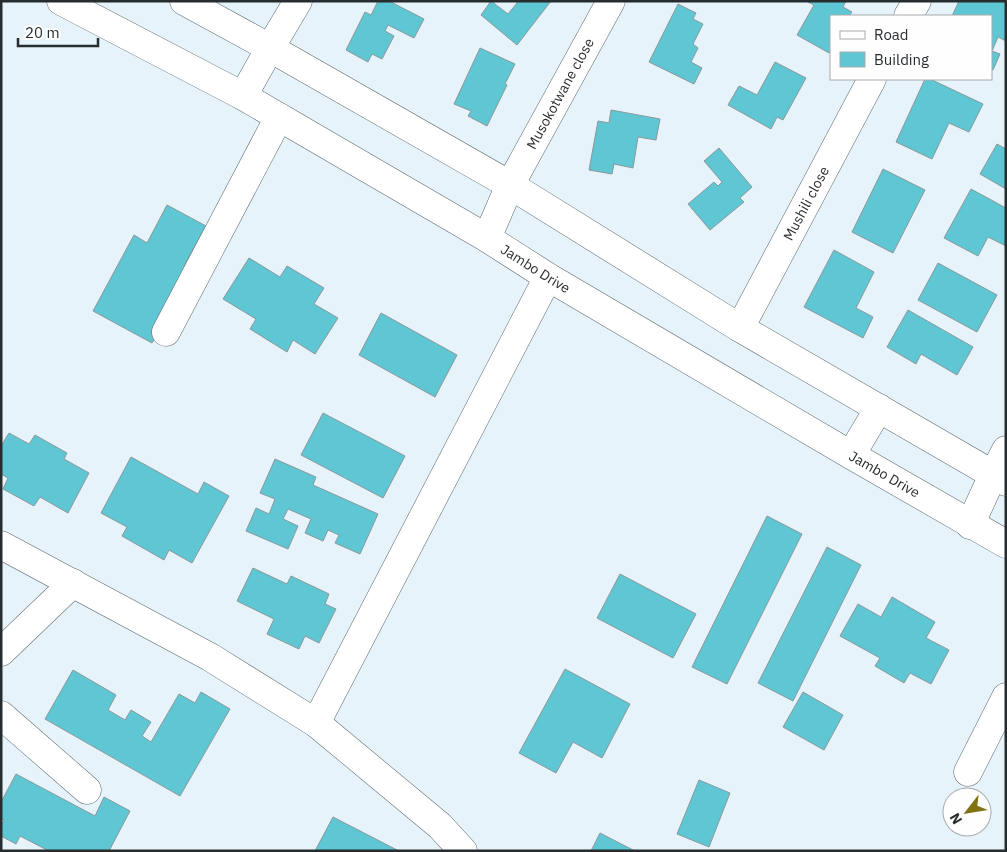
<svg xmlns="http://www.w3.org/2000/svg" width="1007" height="852" font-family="'IBM Plex Sans',sans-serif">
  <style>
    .building { fill: #5fc6d3; stroke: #89999b }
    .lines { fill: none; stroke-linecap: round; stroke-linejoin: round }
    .minor-casing { stroke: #5d696f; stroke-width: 29 }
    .minor { stroke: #fff; stroke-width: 28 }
    .labels { text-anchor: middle; stroke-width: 4.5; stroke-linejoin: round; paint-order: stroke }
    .street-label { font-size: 14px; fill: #272c2f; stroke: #fefefe }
  </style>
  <rect width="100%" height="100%" fill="#e6f3fb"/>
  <g class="building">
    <polygon points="378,1 389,1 424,19 414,38 388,25 385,31 394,36 382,59 372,54 368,62 346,50 365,12 371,15"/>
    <polygon points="491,1 508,14 517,3 516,1 551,1 517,45 481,15"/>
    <polygon points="806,1 846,1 843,7 852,12 849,16 831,16 831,49 829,53 797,35 814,5"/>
    <polygon points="959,1 1001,1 1006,3 1006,41 998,37 992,51 1000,54 993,70 991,69 991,16 952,16"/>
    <polygon points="678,4 696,13 693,19 703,24 693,44 698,48 691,62 702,68 694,84 649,62"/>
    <polygon points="480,48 515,64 505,84 507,85 487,126 468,116 471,111 454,104"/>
    <polygon points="775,62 806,78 783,120 777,117 771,129 728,105 739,86 757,95"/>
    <polygon points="925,79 930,79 983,104 969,132 949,123 932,159 896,142"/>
    <polygon points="611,110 660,119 656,140 638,137 633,168 614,164 612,174 589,170 598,121 609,123"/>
    <polygon points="997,144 1006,149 1006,189 980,174"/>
    <polygon points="719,148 752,187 740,198 744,202 710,230 688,204 714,182 718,186 722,182 704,161"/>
    <polygon points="883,169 925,190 893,253 852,232"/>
    <polygon points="971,189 1006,208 1006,246 988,237 978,256 944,238"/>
    <polygon points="167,205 206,226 184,266 192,271 152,343 93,311 134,235 147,243"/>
    <polygon points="834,250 874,272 856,308 873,317 863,338 804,307"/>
    <polygon points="249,258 280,277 287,266 324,288 314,304 338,318 315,354 293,340 287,352 250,329 256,319 223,299"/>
    <polygon points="938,263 997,295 977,332 918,300"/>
    <polygon points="908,310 973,347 957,375 921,354 916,364 887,347"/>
    <polygon points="381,313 457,355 435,397 359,355"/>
    <polygon points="323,413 405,456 383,498 301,455"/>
    <polygon points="9,433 29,444 35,435 67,453 64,459 89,473 68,513 40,497 34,506 3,489 8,478 1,474 1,446"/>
    <polygon points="131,457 198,494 204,482 229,496 192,563 169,550 164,560 122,536 127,527 101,513"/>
    <polygon points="275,459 316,477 313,485 378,514 360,554 335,543 339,535 328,530 323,541 305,533 311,519 288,509 283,519 298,526 288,549 246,531 256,508 269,514 275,499 260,493"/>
    <polygon points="767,516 802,534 727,684 692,667"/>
    <polygon points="827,547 861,565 793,701 758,683"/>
    <polygon points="253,568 287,584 291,576 329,594 325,604 336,609 319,643 305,636 299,649 267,634 274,619 237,601"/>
    <polygon points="620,574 696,614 673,658 597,618"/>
    <polygon points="892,597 935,622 926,638 949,650 931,684 910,673 904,683 875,666 880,658 840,636 858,604 881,617"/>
    <polygon points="565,669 630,704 602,758 573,742 556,773 519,753"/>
    <polygon points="73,670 116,695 108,710 125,720 131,710 151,722 142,736 151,742 179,694 195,703 201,692 230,709 180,796 45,719"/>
    <polygon points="803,692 843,715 824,750 783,727"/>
    <polygon points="16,774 95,816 104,797 130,811 109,851 49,851 20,836 16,844 1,836 1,825 4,820 1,819 1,802"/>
    <polygon points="699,780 730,793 709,847 677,834"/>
    <polygon points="333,817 399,851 315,851"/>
    <polygon points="600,833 635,851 591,851"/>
  </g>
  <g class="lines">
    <defs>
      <g id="minor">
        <path id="s1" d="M 61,1 L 243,96 L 279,117 L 487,238 L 548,277 L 851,455 L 1006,544"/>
        <polyline points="184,1 270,48 510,185 740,328 1006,482"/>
        <polyline points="908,16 917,1"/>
        <polyline points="243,96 270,48 298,1"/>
        <path id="s2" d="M 487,238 L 510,185 L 611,1"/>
        <path id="s3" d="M 740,328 L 872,79"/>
        <polyline points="166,332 279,117"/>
        <polyline points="851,455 879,408"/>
        <polyline points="970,525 993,475 1006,450"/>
        <polyline points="1,545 210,657 316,723 440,826 463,851"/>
        <polyline points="1,652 73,583"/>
        <polyline points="1,715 87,790"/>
        <polyline points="316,723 548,277"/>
        <polyline points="968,772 1006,697"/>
      </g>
    </defs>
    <use href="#minor" class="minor-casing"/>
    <use href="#minor" class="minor"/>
  </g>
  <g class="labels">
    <g class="street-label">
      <text dy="5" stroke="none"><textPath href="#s2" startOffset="162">Musokotwane close</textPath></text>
      <text dy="5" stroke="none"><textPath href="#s3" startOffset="141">Mushili close</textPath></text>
      <text dy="5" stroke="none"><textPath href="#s1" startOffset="545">Jambo Drive</textPath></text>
      <text dy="5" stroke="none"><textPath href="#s1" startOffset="950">Jambo Drive</textPath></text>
    </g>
  </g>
  <rect width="1007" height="852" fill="none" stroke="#272c2f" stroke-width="5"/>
  <rect x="830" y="15" width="162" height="65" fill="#fefefe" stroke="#a8aaab"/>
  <rect x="840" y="31" width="25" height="8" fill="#ffffff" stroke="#a8aaab"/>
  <text x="874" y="40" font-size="15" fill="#272c2f">Road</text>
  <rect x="840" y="52" width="25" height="15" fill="#5fc6d3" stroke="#a8aaab"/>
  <text x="874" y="65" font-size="15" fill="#272c2f">Building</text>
  <g transform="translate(967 812) rotate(239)"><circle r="24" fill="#fefefe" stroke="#a8aaab"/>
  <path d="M0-4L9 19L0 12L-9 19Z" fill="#807111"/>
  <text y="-8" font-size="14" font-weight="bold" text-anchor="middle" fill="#272c2f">N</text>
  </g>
  <path d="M18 38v8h80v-8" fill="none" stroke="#272c2f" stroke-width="2.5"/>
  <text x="25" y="38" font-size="15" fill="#272c2f" stroke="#fefefe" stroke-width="4" paint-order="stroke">20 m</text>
</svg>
